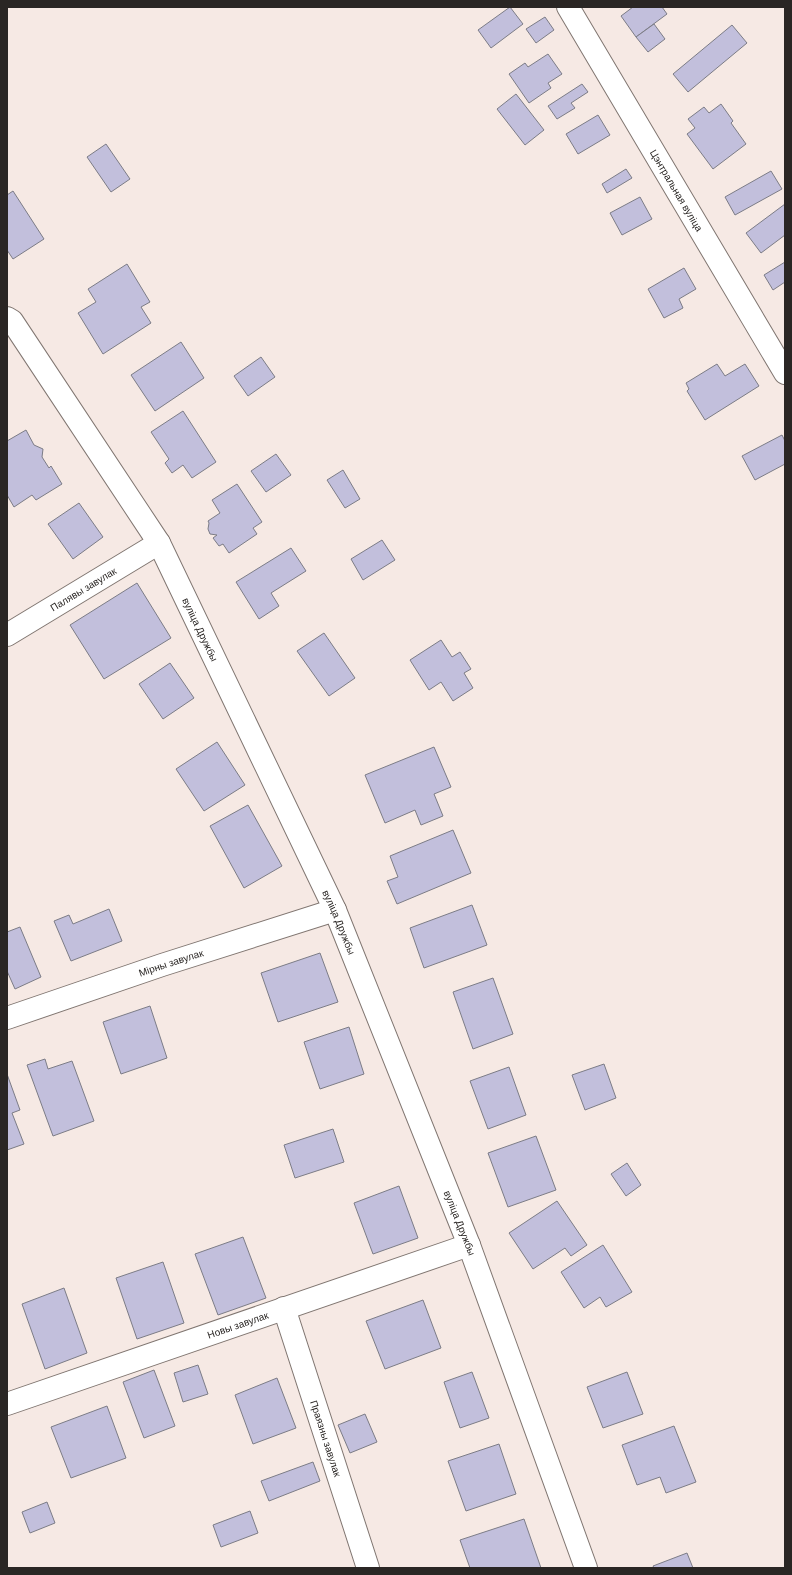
<svg xmlns="http://www.w3.org/2000/svg" width="792" height="1575" font-family="'DM Sans',sans-serif">
  <style>
    .building { fill: #c2bfdc; stroke: #7c7c86 }
    .lines { fill: none; stroke-linecap: round; stroke-linejoin: round }
    .minor-casing { stroke: #807671; stroke-width: 24 }
    .minor { stroke: #fff; stroke-width: 22 }
    .labels { text-anchor: middle; stroke-width: 3; stroke-linejoin: round; paint-order: stroke }
    .street-label { font-size: 10px; fill: #2a2624; stroke: #fff }
  </style>
  <rect width="100%" height="100%" fill="#f6e9e4"/>
  <g class="building">
    <polygon points="510,7 523,24 491,48 478,30"/>
    <polygon points="633,7 662,7 667,14 636,37 621,16"/>
    <polygon points="545,17 554,30 536,43 526,29"/>
    <polygon points="654,24 665,39 648,52 636,37"/>
    <polygon points="732,25 747,43 688,92 673,74"/>
    <polygon points="548,54 562,74 548,83 551,88 529,103 509,74 525,63 528,67"/>
    <polygon points="582,84 588,92 571,103 575,108 557,119 548,106"/>
    <polygon points="516,94 544,130 525,145 497,109"/>
    <polygon points="721,104 733,121 731,123 746,144 713,169 687,134 695,128 688,119 704,107 709,113"/>
    <polygon points="598,115 610,135 578,154 566,134"/>
    <polygon points="106,144 130,179 111,192 87,157"/>
    <polygon points="626,169 632,178 607,193 602,184"/>
    <polygon points="771,171 782,189 735,215 725,197"/>
    <polygon points="13,191 44,239 13,259 7,250 7,195"/>
    <polygon points="640,197 652,219 622,235 610,213"/>
    <polygon points="785,204 785,235 761,253 746,233"/>
    <polygon points="785,262 785,282 773,290 764,275"/>
    <polygon points="127,264 150,302 141,307 151,323 103,354 78,313 96,302 88,289"/>
    <polygon points="684,268 696,289 679,299 683,308 664,318 648,289"/>
    <polygon points="181,342 204,378 155,411 131,375"/>
    <polygon points="261,357 275,377 248,396 234,376"/>
    <polygon points="717,364 725,376 745,364 759,386 705,420 687,391 689,389 686,383"/>
    <polygon points="183,411 216,462 192,478 183,465 172,473 165,463 169,459 151,432"/>
    <polygon points="26,430 34,445 43,449 42,457 49,468 51,466 62,484 36,500 32,495 14,507 7,495 7,441"/>
    <polygon points="782,435 785,441 785,464 755,480 742,456"/>
    <polygon points="276,454 291,475 266,492 251,471"/>
    <polygon points="343,470 360,499 345,508 327,480"/>
    <polygon points="237,484 262,522 253,528 257,534 229,553 223,544 219,546 213,538 217,535 210,534 208,529 209,523 208,521 220,513 212,500"/>
    <polygon points="79,503 103,537 73,559 48,524"/>
    <polygon points="382,540 395,560 363,580 351,559"/>
    <polygon points="291,548 306,571 271,593 279,606 259,619 236,582"/>
    <polygon points="137,583 171,638 104,679 70,625"/>
    <polygon points="324,633 355,678 329,696 297,651"/>
    <polygon points="441,640 452,657 460,652 471,669 464,673 473,688 453,701 441,682 429,690 410,660"/>
    <polygon points="170,663 194,698 163,719 139,684"/>
    <polygon points="217,742 245,785 204,811 176,769"/>
    <polygon points="434,747 451,787 434,794 443,816 421,825 415,810 385,823 365,775"/>
    <polygon points="248,805 282,866 244,888 210,826"/>
    <polygon points="453,830 471,873 397,904 387,881 398,877 390,856"/>
    <polygon points="472,905 487,945 424,968 410,928"/>
    <polygon points="109,909 122,941 71,961 54,921 69,915 73,924"/>
    <polygon points="20,927 41,977 15,989 7,971 7,932"/>
    <polygon points="320,953 338,1002 278,1022 261,973"/>
    <polygon points="493,978 513,1034 473,1049 453,992"/>
    <polygon points="150,1006 167,1058 121,1074 103,1022"/>
    <polygon points="349,1027 364,1074 320,1089 304,1042"/>
    <polygon points="45,1059 48,1069 72,1061 94,1121 53,1136 27,1065"/>
    <polygon points="604,1064 616,1098 585,1110 572,1075"/>
    <polygon points="509,1067 526,1115 488,1129 470,1081"/>
    <polygon points="7,1074 20,1110 12,1113 24,1144 7,1150"/>
    <polygon points="333,1129 344,1162 295,1178 284,1145"/>
    <polygon points="536,1136 556,1190 508,1207 488,1153"/>
    <polygon points="627,1163 641,1185 626,1196 611,1174"/>
    <polygon points="399,1186 418,1238 373,1254 354,1203"/>
    <polygon points="557,1201 587,1245 571,1256 565,1248 533,1269 509,1233"/>
    <polygon points="243,1237 266,1298 218,1315 195,1254"/>
    <polygon points="603,1245 632,1292 606,1307 600,1297 584,1308 561,1272"/>
    <polygon points="163,1262 184,1323 137,1339 116,1278"/>
    <polygon points="64,1288 87,1353 45,1369 22,1304"/>
    <polygon points="423,1300 441,1348 385,1369 366,1321"/>
    <polygon points="198,1365 208,1394 183,1402 174,1373"/>
    <polygon points="154,1370 175,1426 144,1438 123,1382"/>
    <polygon points="472,1372 489,1418 460,1428 444,1382"/>
    <polygon points="627,1372 643,1414 603,1428 587,1387"/>
    <polygon points="277,1378 296,1428 253,1444 235,1395"/>
    <polygon points="107,1406 126,1458 71,1478 51,1427"/>
    <polygon points="365,1414 377,1442 350,1453 338,1425"/>
    <polygon points="674,1426 696,1482 666,1493 660,1477 637,1485 622,1445"/>
    <polygon points="499,1444 516,1494 466,1511 448,1461"/>
    <polygon points="313,1462 320,1481 269,1501 261,1481"/>
    <polygon points="47,1502 55,1523 30,1533 22,1512"/>
    <polygon points="250,1511 258,1533 221,1547 213,1525"/>
    <polygon points="524,1519 541,1568 470,1568 460,1540"/>
    <polygon points="687,1553 693,1568 654,1568 653,1566"/>
  </g>
  <g class="lines">
    <defs>
      <g id="minor">
        <path id="s1" d="M 568,7 L 785,373"/>
        <path id="s2" d="M 7,318 L 12,321 L 159,543 L 335,910 L 469,1245 L 586,1568"/>
        <path id="s3" d="M 7,635 L 159,543"/>
        <path id="s4" d="M 7,1018 L 162,965 L 335,910"/>
        <path id="s5" d="M 284,1308 L 368,1568"/>
        <path id="s6" d="M 7,1404 L 469,1245"/>
      </g>
    </defs>
    <use href="#minor" class="minor-casing"/>
    <use href="#minor" class="minor"/>
  </g>
  <g class="labels">
    <g class="street-label">
      <text dy="4" stroke="none"><textPath href="#s1" startOffset="213">Цэнтральная вуліца</textPath></text>
      <text dy="4" stroke="none"><textPath href="#s3" startOffset="89">Палявы завулак</textPath></text>
      <text dy="4" stroke="none"><textPath href="#s2" startOffset="368">вуліца Дружбы</textPath></text>
      <text dy="4" stroke="none"><textPath href="#s2" startOffset="692">вуліца Дружбы</textPath></text>
      <text dy="4" stroke="none"><textPath href="#s4" startOffset="173">Мірны завулак</textPath></text>
      <text dy="4" stroke="none"><textPath href="#s2" startOffset="1016">вуліца Дружбы</textPath></text>
      <text dy="4" stroke="none"><textPath href="#s6" startOffset="244">Новы завулак</textPath></text>
      <text dy="4" stroke="none"><textPath href="#s5" startOffset="137">Праязны завулак</textPath></text>
    </g>
  </g>
  <rect width="792" height="1575" fill="none" stroke="#2a2624" stroke-width="16"/>
</svg>
